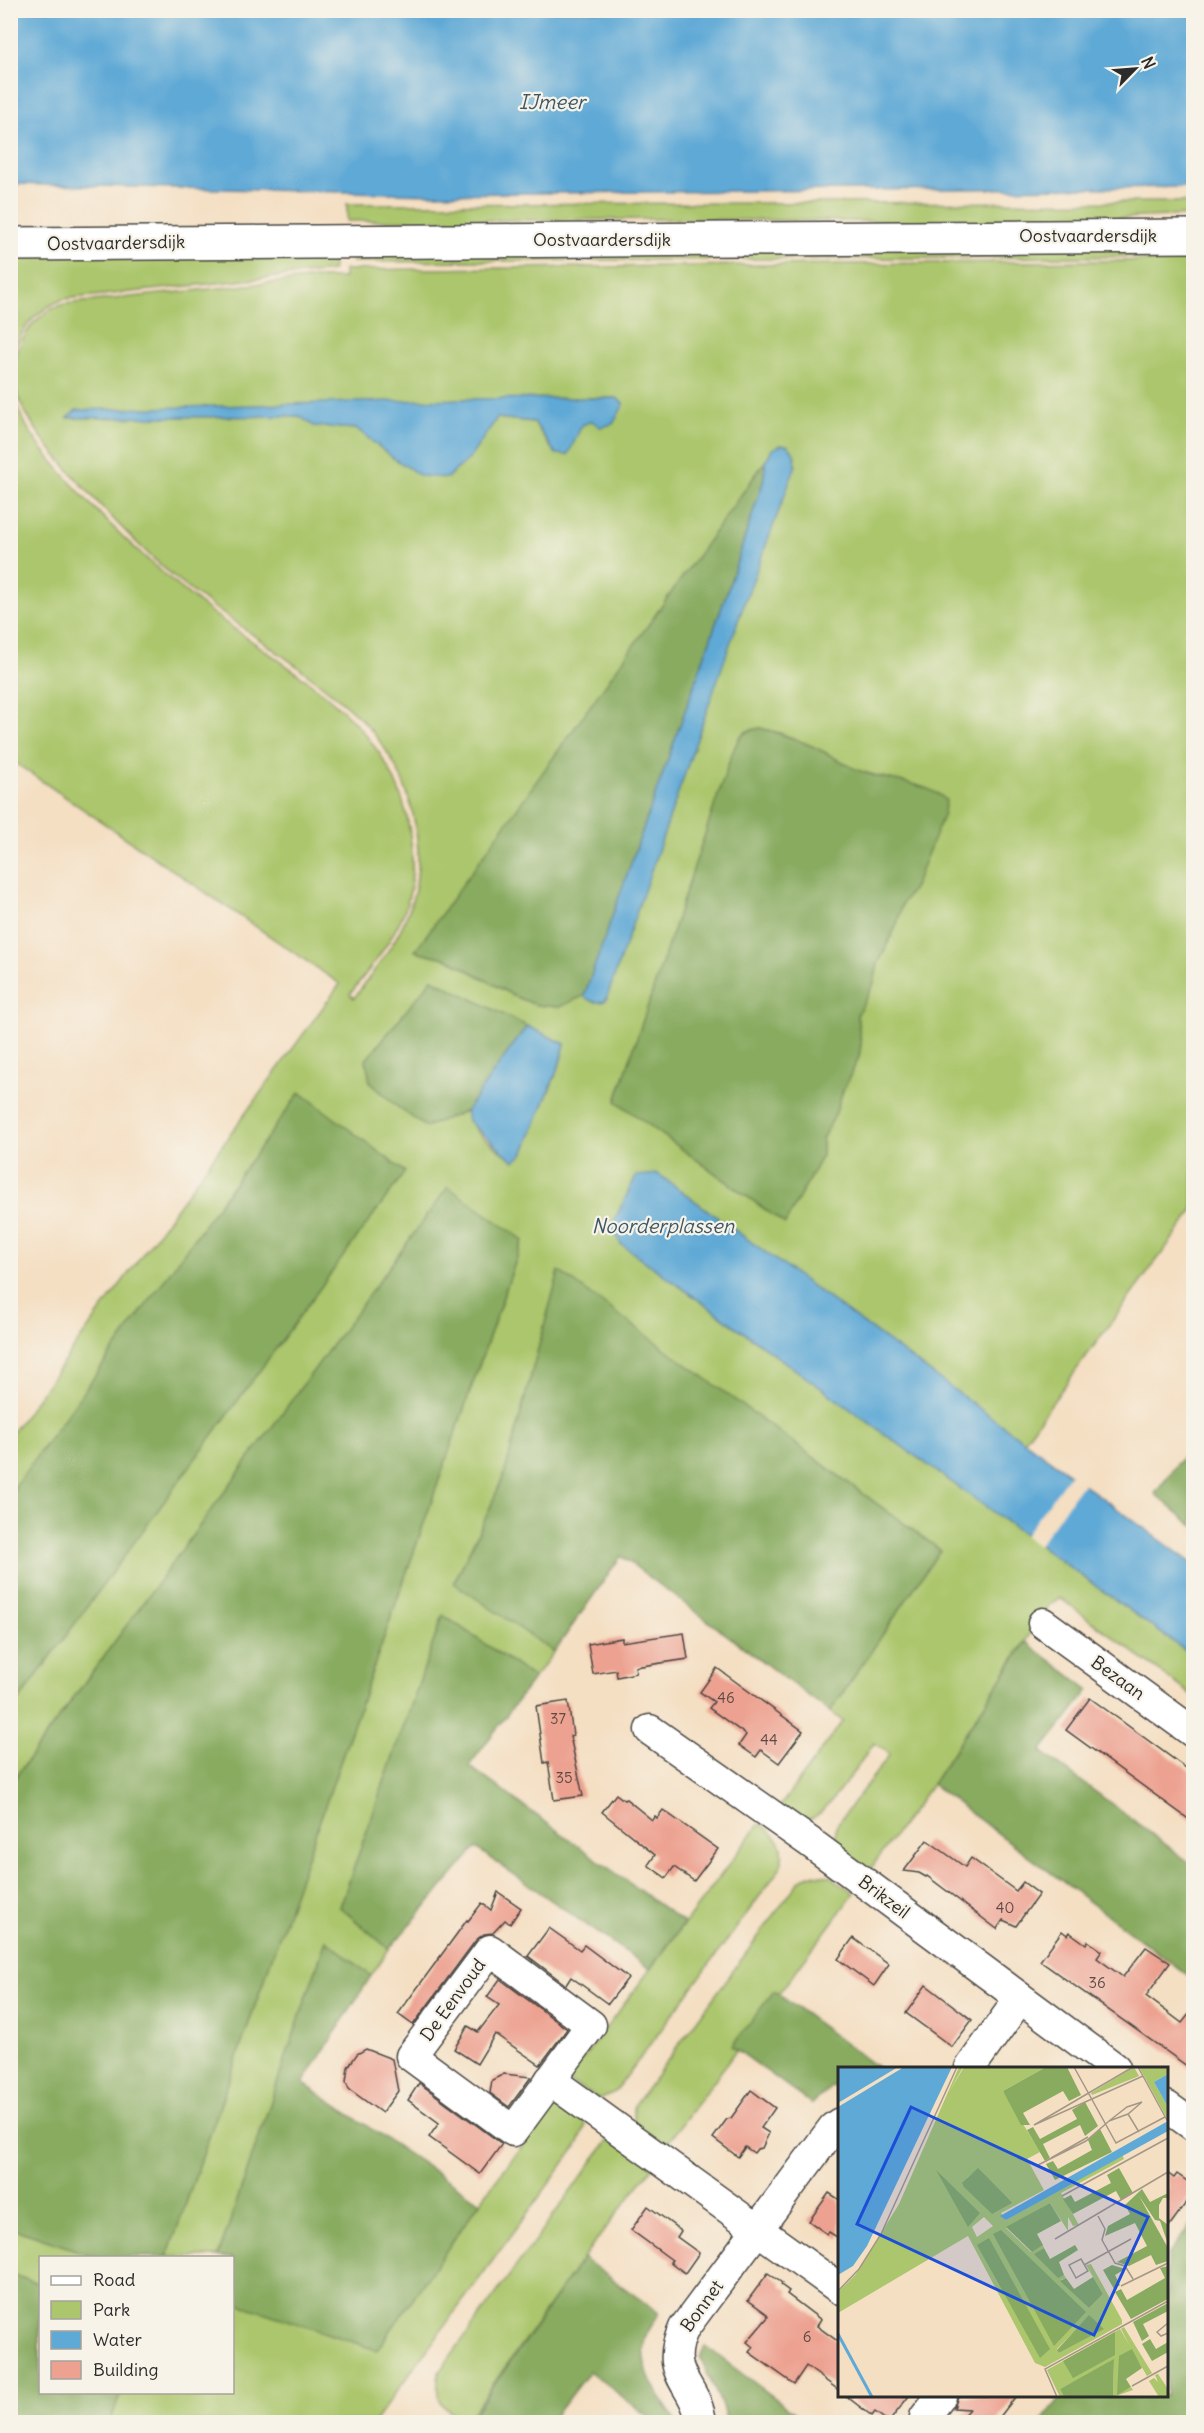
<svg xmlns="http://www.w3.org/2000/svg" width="1204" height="2433" font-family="Delius,sans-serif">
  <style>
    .green { fill: #abc66c; stroke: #6b784c; stroke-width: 1.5; fill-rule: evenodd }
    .forest { fill: #88ab60; stroke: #5a6b46; stroke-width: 1.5 }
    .water { fill: #5ea9d6; stroke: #446a80; stroke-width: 1.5 }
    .pier { fill: #f4dfc3 }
    .building { fill: #eda291 }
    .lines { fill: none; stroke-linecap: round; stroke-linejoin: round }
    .minor-casing { stroke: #494642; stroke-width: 33 }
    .major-casing { stroke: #494642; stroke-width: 36 }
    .minor { stroke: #fff; stroke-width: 30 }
    .major { stroke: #fff; stroke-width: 33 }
    .labels { text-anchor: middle; stroke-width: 4.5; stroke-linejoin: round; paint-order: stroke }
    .number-label { font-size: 15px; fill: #5c4944 }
    .street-label { font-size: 18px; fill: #2b2b2b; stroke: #f7f3e8 }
    .water-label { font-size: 20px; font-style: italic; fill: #3d5767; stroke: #f7f3e8 }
    .inset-river { fill: none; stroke: #5ea9d6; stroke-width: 3 }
    .inset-road { fill: none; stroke: #a49786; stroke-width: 1.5 }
    .view { fill: #1d4ed8; fill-opacity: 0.15; stroke: #1d4ed8; stroke-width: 3 }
    .inset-edge { fill: none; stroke: #2b2b2b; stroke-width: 3 }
  </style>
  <rect width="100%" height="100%" fill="#f7f3e8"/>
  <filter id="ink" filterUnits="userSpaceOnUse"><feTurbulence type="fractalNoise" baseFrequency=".0167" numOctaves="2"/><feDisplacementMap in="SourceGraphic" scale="12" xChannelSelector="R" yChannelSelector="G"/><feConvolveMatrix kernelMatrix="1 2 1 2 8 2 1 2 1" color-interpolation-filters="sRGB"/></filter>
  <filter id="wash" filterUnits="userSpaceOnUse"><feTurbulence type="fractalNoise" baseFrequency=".008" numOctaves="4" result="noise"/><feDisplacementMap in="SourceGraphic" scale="24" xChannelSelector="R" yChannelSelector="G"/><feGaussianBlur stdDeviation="1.35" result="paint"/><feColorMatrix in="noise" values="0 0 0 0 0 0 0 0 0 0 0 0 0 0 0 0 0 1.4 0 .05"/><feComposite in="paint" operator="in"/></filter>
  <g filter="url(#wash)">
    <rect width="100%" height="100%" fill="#f4dfc3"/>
    <g class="green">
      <polygon points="1193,202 1194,215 998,223 680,219 347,221 347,204"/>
      <polygon points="1194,245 1193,256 352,262 352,253"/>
      <path d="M 11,253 L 331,253 L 333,269 L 332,271 L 64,299 C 32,311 16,334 11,366 Z"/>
      <path d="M 1193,260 L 1193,1211 L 1024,1441 L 658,1174 L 621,1244 L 1193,1656 L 1193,1696 L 1060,1598 L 1049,1605 L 932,1784 L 866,1875 L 835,1847 L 836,1826 L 890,1754 L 874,1743 C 862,1759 828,1812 812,1818 C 799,1823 788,1815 777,1810 L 843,1721 L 830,1712 L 940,1550 L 559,1272 L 505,1472 L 487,1515 L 454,1582 L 554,1652 L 534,1678 L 443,1615 L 340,1907 L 389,1949 L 371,1976 L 326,1940 L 218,2257 L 167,2257 L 523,1240 L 448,1188 L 11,1783 L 11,1711 L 404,1172 L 300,1093 L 11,1492 L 11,1434 L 340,984 L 11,760 L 10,379 C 14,419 45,454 71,483 C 114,531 160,573 211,612 C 296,676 401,725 411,843 C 414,870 412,899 399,923 C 386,949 368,971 350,994 L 354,998 C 376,968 402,937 412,901 C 424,862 417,815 401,777 C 388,750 370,726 347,706 C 298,663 242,629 190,590 C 147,556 110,517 74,476 C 54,453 31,428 19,399 C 13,382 13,362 20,346 C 28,325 43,311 64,304 L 317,278 L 344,278 L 344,270 ZM 617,398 L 624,404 L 582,425 L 551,448 L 534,422 L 497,418 L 485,435 L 393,458 L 357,429 L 315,426 L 299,416 L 69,418 L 463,399 ZM 765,462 L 763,482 L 726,595 L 514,996 L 449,959 L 416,951 ZM 760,728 L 780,733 L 824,752 L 852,769 L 923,788 L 934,836 L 914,887 L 902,904 L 897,924 L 878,964 L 874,983 L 857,1015 L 861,1044 L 859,1057 L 843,1090 L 835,1115 L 822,1139 L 822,1155 L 785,1224 L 616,1101 L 740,736 L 747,731 ZM 432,979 L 504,1016 L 565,1044 L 559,1067 L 523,1154 L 515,1161 C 498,1149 470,1132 466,1111 L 426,1127 L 399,1108 L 370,1082 Z"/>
      <path d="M 760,1823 C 779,1838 788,1845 779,1870 L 615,2092 L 599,2099 L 567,2080 Z"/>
      <polygon points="811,1874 830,1876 854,1893 663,2149 634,2127 634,2106 799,1881"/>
      <polygon points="558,2097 583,2116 585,2127 579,2143 374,2422 110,2422 121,2393 232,2392 233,2302 377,2349 480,2202"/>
      <path d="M 609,2139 L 655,2164 L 583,2258 L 466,2422 C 440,2406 434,2403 439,2372 Z"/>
      <polygon points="11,2228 97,2257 40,2258 40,2284 11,2274"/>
    </g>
    <g class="forest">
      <polygon points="766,460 763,482 726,595 584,996 559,1007 536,1005 514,996 449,959 415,951"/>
      <path d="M 760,728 C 782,734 806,742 826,753 C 842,762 854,770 872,775 C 891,780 935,785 946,801 L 943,816 L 914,887 L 902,904 L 897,924 L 878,964 L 874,983 L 857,1015 L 861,1044 L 859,1057 L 843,1090 L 835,1115 L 822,1139 L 822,1155 L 785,1224 L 616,1101 L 730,759 C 738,739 738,733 760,728 Z"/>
      <polygon points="432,979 527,1026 466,1111 426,1127 399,1108 370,1082 366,1060"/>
      <polygon points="300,1092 405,1172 11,1711 11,1492"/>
      <polygon points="448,1187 523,1240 167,2257 97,2257 11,2228 11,1783"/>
      <polygon points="559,1271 940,1550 830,1712 621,1556 554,1652 454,1583 487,1515 505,1472"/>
      <polygon points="1193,1442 1193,1526 1155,1494"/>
      <polygon points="443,1615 534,1678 469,1766 684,1923 650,1969 476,1848 389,1949 340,1907"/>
      <polygon points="1026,1642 1089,1690 1041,1751 1193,1865 1193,1979 932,1784"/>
      <polygon points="326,1940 371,1976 303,2083 480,2202 377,2350 233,2302 232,2258 218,2257"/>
      <polygon points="774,1991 878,2068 840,2068 839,2085 831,2087 812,2104 732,2046"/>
      <polygon points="1193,2221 1193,2422 1041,2422 1062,2396 1166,2396 1167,2256"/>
      <path d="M 583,2258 L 659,2313 C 655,2321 648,2330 645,2339 C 637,2368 661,2400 677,2422 L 655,2422 L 589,2371 L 550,2422 L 468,2422 Z"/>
      <polygon points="11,2274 40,2284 40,2392 121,2393 110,2422 11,2422"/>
      <polygon points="705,2346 807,2422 725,2422 725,2413 700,2357"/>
    </g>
    <g class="water">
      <polygon points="11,10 1193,11 1193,187 431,194 11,184"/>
      <polygon points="617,398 624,404 613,424 600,427 592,421 582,425 568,455 556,454 534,422 497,418 469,459 447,478 421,476 393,458 357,429 314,426 299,416 68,418 76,410 463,399"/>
      <path d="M 781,445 L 787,445 C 795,451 795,456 796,465 L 745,601 L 606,1000 C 599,1004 590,1002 584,996 L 726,595 L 763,482 L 766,460 L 772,449 Z"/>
      <polygon points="527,1026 565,1044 559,1066 523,1154 514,1161 468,1121 466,1111"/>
      <polygon points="658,1174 1193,1564 1193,1656 621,1244 611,1227 636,1176"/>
    </g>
    <polygon class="pier" points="1072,1472 1085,1481 1038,1546 1024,1536"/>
    <g id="blocks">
      <g class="building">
        <polygon points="684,1633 688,1659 635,1667 636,1673 617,1677 616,1670 593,1674 588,1644 622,1638 622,1642"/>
        <polygon points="717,1668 803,1731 779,1763 761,1750 756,1757 739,1745 746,1735 709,1708 714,1702 700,1692"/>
        <polygon points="1090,1698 1194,1774 1194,1823 1066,1730"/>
        <polygon points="568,1701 573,1735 570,1736 583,1796 554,1800 548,1762 544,1763 536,1706"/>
        <polygon points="616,1794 624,1800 626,1799 652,1820 655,1816 657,1818 663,1810 718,1849 694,1881 674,1867 666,1878 648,1865 655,1855 602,1812"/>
        <polygon points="927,1840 965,1867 971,1858 1016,1891 1023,1882 1039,1894 1016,1926 1003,1920 997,1929 927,1876 926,1877 919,1873 904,1871"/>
        <polygon points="498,1892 521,1908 510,1924 505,1920 493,1933 484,1934 476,1940 413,2025 398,2014 467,1920 468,1921 482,1903 491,1910"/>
        <polygon points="549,1928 580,1950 584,1945 628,1978 608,2004 571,1977 566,1985 528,1956"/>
        <polygon points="1062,1931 1067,1935 1069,1932 1086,1944 1088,1941 1102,1951 1097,1958 1123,1977 1146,1947 1170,1963 1146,1996 1182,2023 1194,2008 1194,2071 1040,1961"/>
        <polygon points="853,1938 889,1964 874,1986 838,1959"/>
        <polygon points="500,1979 567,2029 540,2065 495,2034 477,2064 454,2049 468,2026 478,2032 499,2005 487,1997"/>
        <polygon points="926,1985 972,2020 952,2047 906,2013"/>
        <polygon points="366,2049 392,2059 398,2091 382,2113 349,2089 346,2082 348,2067 357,2054"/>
        <polygon points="504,2074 531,2077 509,2107 490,2093 492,2080"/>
        <polygon points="419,2083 502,2144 480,2174 429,2137 439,2123 408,2100"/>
        <polygon points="751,2090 775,2108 761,2128 769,2133 762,2148 757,2149 754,2153 745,2147 738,2157 713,2138 727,2119 731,2118"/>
        <polygon points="1167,2173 1174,2178 1177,2174 1194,2186 1194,2192 1167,2229"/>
        <polygon points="829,2193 840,2200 840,2239 829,2232 827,2234 809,2221"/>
        <polygon points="648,2206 681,2231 677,2237 699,2253 685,2273 670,2262 672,2260 631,2230"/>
        <polygon points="768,2273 782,2283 781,2285 789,2291 787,2294 821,2320 817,2326 840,2343 840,2391 806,2366 794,2384 749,2352 753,2347 747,2342 768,2317 767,2314 748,2300"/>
        <polygon points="846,2396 909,2396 889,2422 875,2412 872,2416"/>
        <polygon points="958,2396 1016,2396 996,2422 957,2422 969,2409 954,2408"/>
      </g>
    </g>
  </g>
  <g filter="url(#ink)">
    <use href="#blocks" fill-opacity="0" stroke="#494642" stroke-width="1.5"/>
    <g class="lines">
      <defs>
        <g id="minor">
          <polyline points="1043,1623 1194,1733"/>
          <polyline points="650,1730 811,1843 1115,2068"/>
          <polygon points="490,1950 591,2025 513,2131 411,2056"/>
          <polyline points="970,2068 1020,1998"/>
          <polyline points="550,2080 840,2289"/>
          <polyline points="1166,2106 1194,2126"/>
          <polyline points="925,2417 941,2396"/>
          <path d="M 701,2422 C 696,2382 662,2376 684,2328 L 833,2128 L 840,2123"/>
        </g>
        <polyline id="major" points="10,244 1194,236"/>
      </defs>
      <use href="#minor" class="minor-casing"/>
      <use href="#major" class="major-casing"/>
      <use href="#minor" class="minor"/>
      <use href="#major" class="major"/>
    </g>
  </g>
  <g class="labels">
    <g class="number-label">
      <text x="726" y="1703">46</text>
      <text x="558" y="1724">37</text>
      <text x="769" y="1745">44</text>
      <text x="564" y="1783">35</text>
      <text x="1005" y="1913">40</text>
      <text x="1097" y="1988">36</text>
      <text x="807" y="2342">6</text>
    </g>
    <g class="street-label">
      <text x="1088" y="242">Oostvaardersdijk</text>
      <text x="602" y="246">Oostvaardersdijk</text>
      <text transform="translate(116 243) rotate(-1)" y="6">Oostvaardersdijk</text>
      <text transform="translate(1118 1678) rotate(36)" y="6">Bezaan</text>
      <text transform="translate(884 1897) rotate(37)" y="6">Brikzeil</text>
      <text transform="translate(453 2000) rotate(-54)" y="6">De Eenvoud</text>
      <text transform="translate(702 2306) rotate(-54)" y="6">Bonnet</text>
    </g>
    <g class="water-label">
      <text x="552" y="109">IJmeer</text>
      <text x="663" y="1233">Noorderplassen</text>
    </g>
  </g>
  <g transform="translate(838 2067)">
    <rect width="330" height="330" fill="#f4dfc3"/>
    <path d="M 121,0 L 125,0 L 110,27 L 126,0 L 208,0 L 165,24 L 202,85 L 189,92 L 206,123 L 163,146 L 168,153 L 284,87 L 286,92 L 223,126 L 241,158 L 235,159 L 230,150 L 230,164 L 212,136 L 168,161 L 193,185 L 205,178 L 206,181 L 197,187 L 220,210 L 226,208 L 228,211 L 223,213 L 251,241 L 265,227 L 248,198 L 253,197 L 284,253 L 284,257 L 207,300 L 197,296 L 130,169 L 0,246 L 0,225 L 18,207 L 61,137 ZM 140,102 L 169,130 L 173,136 L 129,111 ZM 146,150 L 155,159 L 139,170 L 134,160 ZM 251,249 L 265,262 L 221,286 L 219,282 ZM 296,0 L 301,9 L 254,28 L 253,26 ZM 301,0 L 330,0 L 330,7 L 316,15 L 330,40 L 330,53 ZM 286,260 L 314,306 L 309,309 L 293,282 L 279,327 L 293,320 L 295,323 L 275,330 L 276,293 L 222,322 L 226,330 L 222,330 L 209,303 L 282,262 L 292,279 L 283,262 ZM 320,307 L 330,322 L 330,330 L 321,330 L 311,314 L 316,311 L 320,315 L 317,308 Z" fill="#abc66c" fill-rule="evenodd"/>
    <path d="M 208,0 L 229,0 L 243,28 L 231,34 L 225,24 L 185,46 L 192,58 L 183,58 L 165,24 ZM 247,35 L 260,59 L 247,69 L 242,58 L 205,77 L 212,91 L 207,94 L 189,63 L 195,60 L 202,72 L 239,52 L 234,43 ZM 262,62 L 274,85 L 217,113 L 208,97 L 215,94 L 220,102 L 254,83 L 250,73 ZM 140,101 L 169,130 L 174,136 L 154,147 L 126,120 L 124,116 ZM 281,101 L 295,126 L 283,133 L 278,124 L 235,147 L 225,132 L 233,128 L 237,135 L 273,116 L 269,108 ZM 98,103 L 142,146 L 130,160 L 126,153 ZM 304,122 L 312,135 L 330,126 L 330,131 L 325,131 L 321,138 L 321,151 L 330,158 L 330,177 L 322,154 L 317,153 L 301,129 L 330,181 L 330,194 L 318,198 L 313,188 L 291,199 L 279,195 L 309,179 L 297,156 L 267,169 L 270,159 L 292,147 L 287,138 ZM 212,136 L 223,154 L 199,167 L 205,178 L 194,185 L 168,160 ZM 163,163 L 248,245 L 216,279 L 155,167 ZM 151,171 L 212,282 L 202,291 L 139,178 ZM 237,178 L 240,183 L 221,195 L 226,208 L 220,211 L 196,187 L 206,181 L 212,192 ZM 274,198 L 287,202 L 277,208 L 282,218 L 276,222 L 265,203 ZM 330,199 L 330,232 L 293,252 L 277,225 L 283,222 L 289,233 L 327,211 L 322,201 ZM 255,210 L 265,227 L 251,241 L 222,214 L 228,211 L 236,222 ZM 330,236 L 330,244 L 305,257 L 311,269 L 304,274 L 295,255 ZM 251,248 L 266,262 L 221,286 L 219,283 ZM 277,265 L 277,288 L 235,311 L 225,294 ZM 312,272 L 318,282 L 330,275 L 330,285 L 314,294 L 304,277 ZM 294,282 L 304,301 L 288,312 L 293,320 L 279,328 L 281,289 ZM 276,292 L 275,330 L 226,330 L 222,322 Z" fill="#88ab60"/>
    <path d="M 0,0 L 60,0 L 0,36 ZM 66,0 L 114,0 L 29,179 L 15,199 L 0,208 L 0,40 ZM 330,7 L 330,40 L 316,15 ZM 330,54 L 330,64 L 168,153 L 162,149 Z" fill="#5ea9d6"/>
    <path class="inset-river" d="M 0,267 L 34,330"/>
    <path class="inset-road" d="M 236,0 L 278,76 L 327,50M 295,0 L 196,58 L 305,9M 300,0 L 330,55M 304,35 L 290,47 L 271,54 L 289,40 ZM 290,47 L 301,65M 213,91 L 250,70M 200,98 L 248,74 L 271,54M 224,129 L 330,71M 260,149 L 267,162 L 264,173 L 277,196 L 287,199 L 295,212M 217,172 L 330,105M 243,192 L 250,204 L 238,211 L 231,198 ZM 246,198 L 293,172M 283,219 L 330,196M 0,224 L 21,202 L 43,167 L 119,0M 330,256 L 319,265 L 323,269 L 330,266M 294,319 L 330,299M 219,330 L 207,302 L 330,234"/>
    <path class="view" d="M 73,40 L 310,150 L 256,268 L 19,157 Z"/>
    <rect width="330" height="330" class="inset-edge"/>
  </g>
  <rect width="1204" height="2433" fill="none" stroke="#f7f3e8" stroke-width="36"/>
  <rect x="39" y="2256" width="195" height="138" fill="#f7f3e8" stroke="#a5a39c" stroke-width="1.5"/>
  <rect x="51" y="2276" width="30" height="9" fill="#ffffff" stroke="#a5a39c" stroke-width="1.5"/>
  <text x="93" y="2286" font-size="18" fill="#2b2b2b">Road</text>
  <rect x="51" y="2301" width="30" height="18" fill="#abc66c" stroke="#a5a39c" stroke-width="1.5"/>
  <text x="93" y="2316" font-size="18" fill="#2b2b2b">Park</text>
  <rect x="51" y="2331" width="30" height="18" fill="#5ea9d6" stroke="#a5a39c" stroke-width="1.5"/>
  <text x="93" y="2346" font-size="18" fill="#2b2b2b">Water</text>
  <rect x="51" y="2361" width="30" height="18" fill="#eda291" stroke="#a5a39c" stroke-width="1.5"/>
  <text x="93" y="2376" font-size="18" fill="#2b2b2b">Building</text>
  <g transform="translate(1135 69) rotate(65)" stroke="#f7f3e8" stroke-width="4.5" paint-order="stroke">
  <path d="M0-4.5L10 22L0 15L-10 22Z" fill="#2b2b2b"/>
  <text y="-9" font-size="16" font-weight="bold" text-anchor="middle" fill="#2b2b2b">N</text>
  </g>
</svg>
